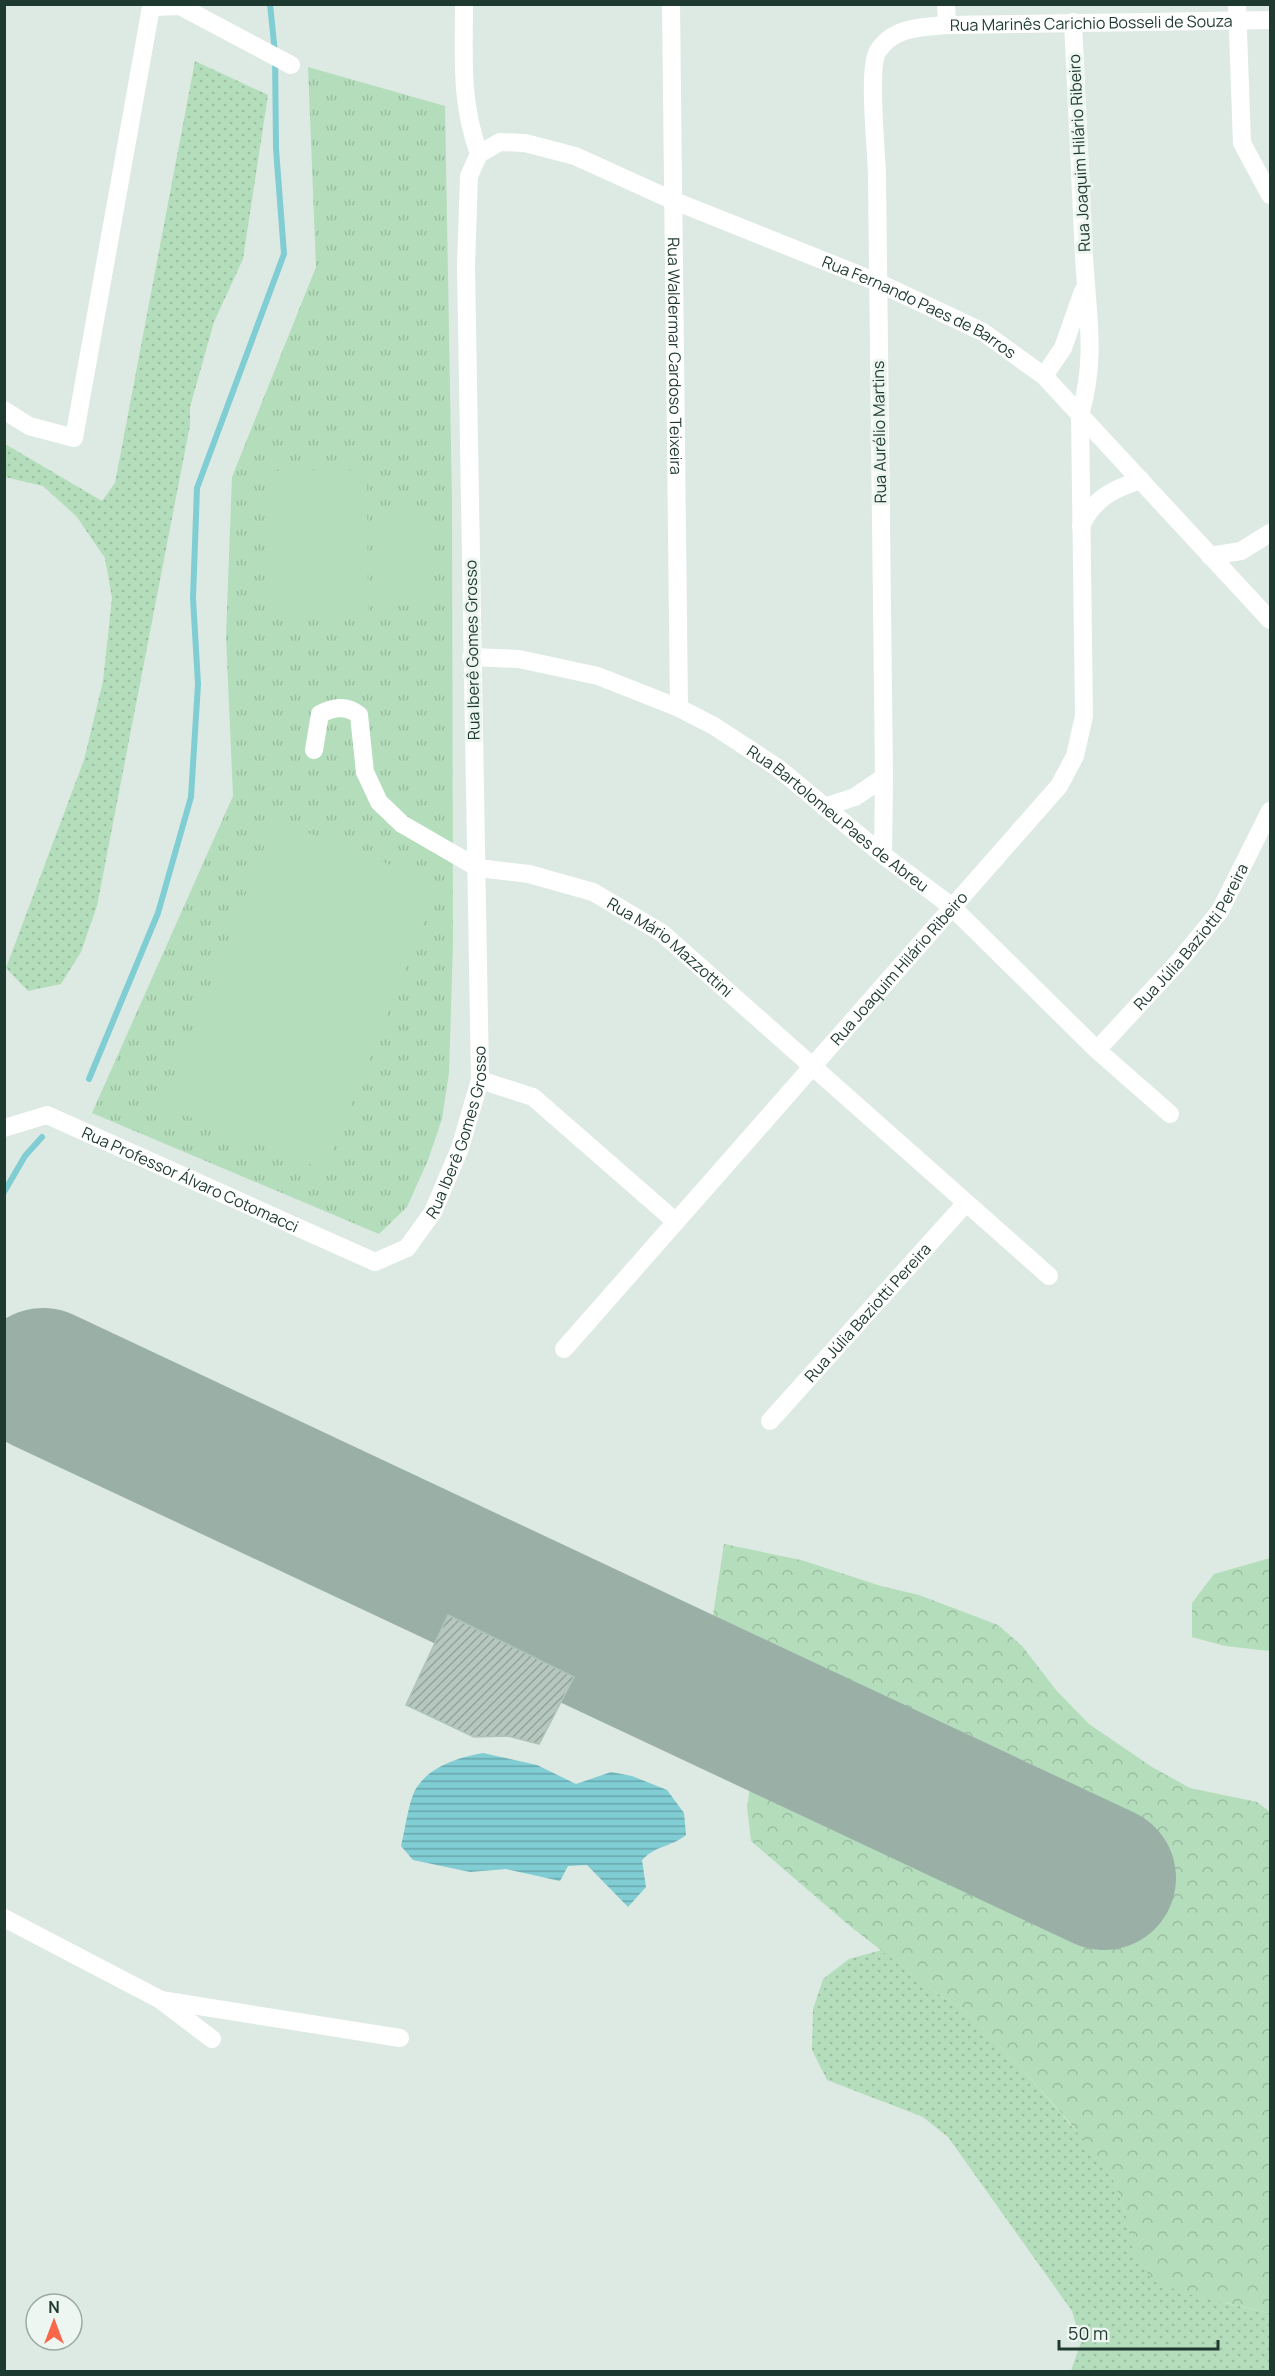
<svg xmlns="http://www.w3.org/2000/svg" width="1275" height="2376" font-family="Manrope,sans-serif">
  <style>
    .grass { fill: url(#grass-dots) }
    .forest { fill: url(#forest-crowns) }
    .park { fill: url(#park-tufts) }
    .pitch { fill: #b4ddbb }
    .water { fill: url(#water-rules) }
    .lines { fill: none; stroke-linecap: round; stroke-linejoin: round }
    .stream { stroke: #80cdd3; stroke-width: 6 }
    .runway { stroke: #9ab0a7; stroke-width: 144 }
    .building { fill: url(#building-hatch); stroke: #afc3b9; stroke-width: 1.5 }
    .minor { stroke: #fff; stroke-width: 18 }
    .labels { text-anchor: middle; stroke-width: 6; stroke-linejoin: round; paint-order: stroke }
    .street-label { font-size: 16px; fill: #1e3a30; stroke: #edf6f1 }
  </style>
  <defs>
    <pattern id="grass-dots" width="8" height="8" patternUnits="userSpaceOnUse" patternTransform="scale(1.5)"><rect width="8" height="8" fill="#b4ddbb"/><path d="M2 2h.1M6 6h.1" fill="none" stroke="#9abea1" stroke-width="1.8" stroke-linecap="round"/></pattern>
    <pattern id="forest-crowns" width="20" height="18" patternUnits="userSpaceOnUse" patternTransform="scale(1.5)"><rect width="20" height="18" fill="#b4ddbb"/><path d="M2 6a3 3 0 1 1 6 0M12 15a3 3 0 1 1 6 0" fill="none" stroke="#9abea1"/></pattern>
    <pattern id="park-tufts" width="24" height="20" patternUnits="userSpaceOnUse" patternTransform="scale(1.5)"><rect width="24" height="20" fill="#b4ddbb"/><path d="M3 7l-1-3M5 7V3M7 7l1-3M15 17l-1-3M17 17v-4M19 17l1-3" fill="none" stroke="#9abea1"/></pattern>
    <pattern id="water-rules" width="6" height="5" patternUnits="userSpaceOnUse" patternTransform="scale(1.5)"><rect width="6" height="5" fill="#80cdd3"/><path d="M0 2.5h6" fill="none" stroke="#68a7ac"/></pattern>
    <pattern id="building-hatch" width="6" height="6" patternUnits="userSpaceOnUse" patternTransform="scale(1.5)"><rect width="6" height="6" fill="#b5c7be"/><path d="M-1 1l2-2M0 6l6-6M5 7l2-2" fill="none" stroke="#93a39b"/></pattern>
  </defs>
  <rect width="100%" height="100%" fill="#ddeae3"/>
  <g class="grass">
    <polygon points="195,61 268,95 243,259 214,322 190,407 190,425 97,906 81,952 61,984 28,991 6,968 84,760 103,681 112,598 105,558 77,517 43,486 5,477 5,444 102,501 115,483"/>
    <polygon points="882,1950 934,1991 967,2013 1021,2068 1092,2149 1113,2179 1125,2213 1225,2303 1270,2313 1270,2371 1071,2371 1081,2342 1072,2311 948,2137 923,2117 827,2080 812,2050 813,2009 823,1979 849,1959"/>
  </g>
  <g class="forest">
    <polygon points="724,1544 801,1560 881,1586 919,1595 998,1625 1023,1647 1056,1690 1089,1724 1152,1767 1190,1788 1257,1802 1270,1812 1270,2313 1187,2294 1153,2281 1133,2251 1125,2213 1113,2179 1071,2124 1021,2068 967,2013 934,1991 851,1927 751,1841 747,1807 752,1774 786,1778 815,1792 844,1809 877,1822 936,1861 995,1891 1028,1896 1095,1892 1108,1863 1083,1859 820,1741 790,1724 711,1655 712,1622"/>
    <polygon points="1270,1558 1270,1651 1225,1646 1192,1637 1192,1603 1214,1574"/>
  </g>
  <polygon class="park" points="308,67 445,106 452,503 453,943 449,1073 442,1119 428,1160 407,1207 379,1234 92,1113 233,796 226,636 232,477 316,267"/>
  <g class="pitch">
    <polygon points="367,470 368,613 273,617 269,471"/>
    <polygon points="378,512 430,515 432,604 378,607"/>
    <polygon points="275,820 439,884 325,1170 162,1106"/>
  </g>
  <path class="water" d="M 483,1753 L 537,1765 L 576,1784 L 611,1772 L 632,1776 L 667,1790 L 684,1813 L 686,1835 C 669,1848 658,1844 642,1860 L 646,1887 L 628,1907 L 587,1865 L 568,1866 L 560,1881 L 506,1869 L 470,1872 L 413,1860 L 401,1846 C 405,1831 409,1798 417,1787 C 431,1766 460,1757 483,1753 Z"/>
  <g class="lines">
    <g class="stream">
      <polyline points="89,1079 158,913 191,797 198,684 193,598 197,488 284,254 276,149 275,53 270,4"/>
      <polyline points="4,1192 25,1156 42,1137"/>
    </g>
    <polyline class="runway" points="43,1380 1104,1878"/>
  </g>
  <polygon class="building" points="448,1615 574,1677 539,1744 508,1736 474,1737 406,1705"/>
  <g class="lines">
    <g class="minor">
      <path id="s1" d="M 671,4 L 679,708"/>
      <polyline points="946,4 947,25"/>
      <polyline points="1237,4 1242,143 1270,195"/>
      <path id="s2" d="M 479,154 L 500,142 L 525,143 L 575,156 L 672,200 L 877,282 L 983,332 L 1044,376 L 1270,620"/>
      <polyline points="1044,376 1063,348 1083,291"/>
      <polyline points="4,410 29,426 74,438 151,7 180,6 291,65"/>
      <path d="M 1081,526 C 1094,498 1113,489 1141,480"/>
      <polyline points="1210,556 1241,551 1270,533"/>
      <path id="s3" d="M 471,657 L 519,659 L 598,676 L 679,708 L 714,726 L 778,768 L 883,855 L 951,906 L 1097,1050 L 1170,1114"/>
      <path id="s4" d="M 314,750 L 320,714 C 333,707 347,705 359,715 L 365,772 L 379,802 L 402,824 L 478,868 L 529,874 L 593,892 L 662,933 L 1049,1276"/>
      <polyline points="824,807 855,797 884,777"/>
      <path id="s5" d="M 883,855 L 884,777 C 881,577 880,377 877,177 C 877,154 867,67 878,51 C 893,27 921,27 947,25 L 1270,20"/>
      <path id="s6" d="M 1097,1050 L 1180,960 L 1220,911 L 1270,811"/>
      <polyline points="480,1080 533,1097 675,1221"/>
      <path id="s7" d="M 4,1128 L 47,1115 L 375,1262 L 407,1248 L 433,1212 L 460,1148 L 480,1080 L 466,267 L 469,176 L 479,154 C 460,101 464,59 464,4"/>
      <path id="s8" d="M 564,1349 L 1059,786 L 1075,756 L 1084,716 L 1080,415 C 1097,357 1087,315 1084,256 C 1080,178 1077,100 1073,22"/>
      <path id="s9" d="M 770,1421 L 965,1204"/>
      <polyline points="4,1918 161,2000 400,2038"/>
      <polyline points="162,2001 212,2039"/>
    </g>
  </g>
  <g class="labels">
    <g class="street-label">
      <text dy="6" stroke="none"><textPath href="#s5" startOffset="1026">Rua Marinês Carichio Bosseli de Souza</textPath></text>
      <text transform="translate(1079 153) rotate(-93)" y="6">Rua Joaquim Hilário Ribeiro</text>
      <text dy="6" stroke="none"><textPath href="#s2" startOffset="477">Rua Fernando Paes de Barros</textPath></text>
      <text dy="6" stroke="none"><textPath href="#s1" startOffset="352">Rua Waldermar Cardoso Teixeira</textPath></text>
      <text transform="translate(879 432) rotate(-91)" y="6">Rua Aurélio Martins</text>
      <text transform="translate(472 650) rotate(-91)" y="6">Rua Iberê Gomes Grosso</text>
      <text dy="6" stroke="none"><textPath href="#s3" startOffset="410">Rua Bartolomeu Paes de Abreu</textPath></text>
      <text dy="6" stroke="none"><textPath href="#s6" startOffset="148">Rua Júlia Baziotti Pereira</textPath></text>
      <text dy="6" stroke="none"><textPath href="#s4" startOffset="501">Rua Mário Mazzottini</textPath></text>
      <text dy="6" stroke="none"><textPath href="#s8" startOffset="507">Rua Joaquim Hilário Ribeiro</textPath></text>
      <text dy="6" stroke="none"><textPath href="#s7" startOffset="568">Rua Iberê Gomes Grosso</textPath></text>
      <text dy="6" stroke="none"><textPath href="#s7" startOffset="202">Rua Professor Álvaro Cotomacci</textPath></text>
      <text dy="6" stroke="none"><textPath href="#s9" startOffset="146">Rua Júlia Baziotti Pereira</textPath></text>
    </g>
  </g>
  <rect width="1275" height="2376" fill="none" stroke="#1e3a30" stroke-width="12"/>
  <g transform="translate(54 2322)"><circle r="28" fill="#edf6f1" stroke="#9aaba4" stroke-width="1.5"/>
  <path d="M0-4.5L10 22L0 15L-10 22Z" fill="#f9674b"/>
  <text y="-9" font-size="16" font-weight="bold" text-anchor="middle" fill="#1e3a30">N</text>
  </g>
  <path d="M1059 2340v9h159v-9" fill="none" stroke="#1e3a30" stroke-width="3"/>
  <text x="1068" y="2340" font-size="18" fill="#1e3a30" stroke="#edf6f1" stroke-width="4.5" paint-order="stroke">50 m</text>
</svg>
